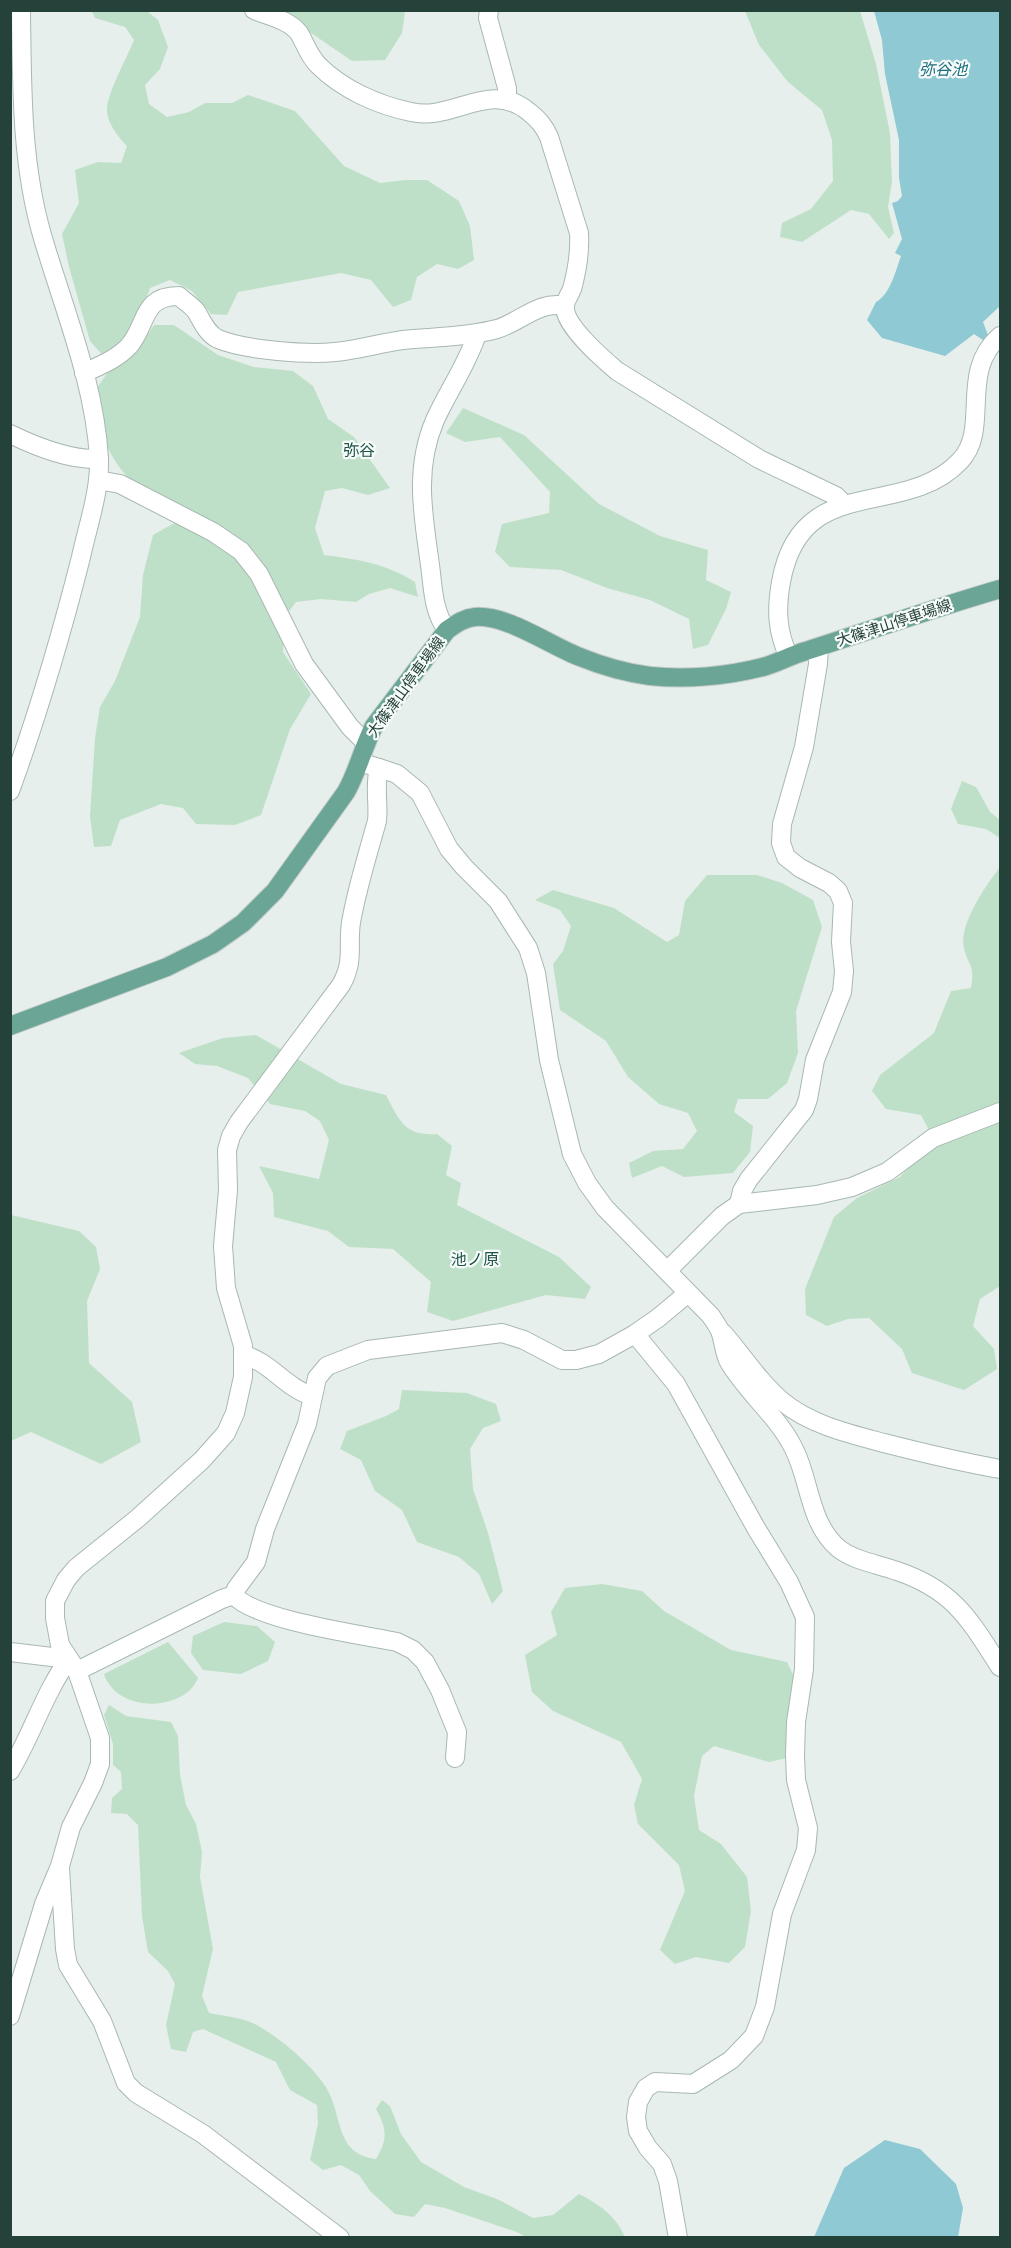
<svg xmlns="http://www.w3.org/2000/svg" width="1011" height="2248" font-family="Helvetica,'Noto Sans JP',sans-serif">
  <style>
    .green { fill: #bfe0c8 }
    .water { fill: #8ec9d4 }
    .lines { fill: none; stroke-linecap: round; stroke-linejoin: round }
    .minor-casing { stroke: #a8b8b2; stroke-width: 20 }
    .major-casing { stroke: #c2cac8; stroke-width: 20 }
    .minor { stroke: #fff; stroke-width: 18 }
    .major { stroke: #6aa596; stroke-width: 18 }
    .labels { text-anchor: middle; stroke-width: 4.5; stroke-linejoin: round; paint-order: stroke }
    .street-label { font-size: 15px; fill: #24423a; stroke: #f7fbf9 }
    .water-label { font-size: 16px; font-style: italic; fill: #1c6f80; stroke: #f7fbf9 }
    .neighbourhood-label { font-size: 16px; fill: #1f5548; stroke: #f7fbf9 }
  </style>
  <rect width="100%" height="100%" fill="#e6efeb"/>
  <g class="green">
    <path d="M 92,11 L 147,11 L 158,20 L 168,47 L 160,69 L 145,85 L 149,104 L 167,117 L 189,112 L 205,103 L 232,103 L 248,95 L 295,111 L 344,166 L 380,183 L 405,180 L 427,180 L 459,201 L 470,226 L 474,260 L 458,269 L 437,264 L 417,277 L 411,300 L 393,307 L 371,280 L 341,273 L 238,292 L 227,315 L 211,314 L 192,291 L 170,280 L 150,288 C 139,321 130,334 105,358 L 90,341 L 69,267 L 62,234 L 79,203 L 75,170 L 98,162 L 121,163 L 127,146 C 119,138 107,123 107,110 C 107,93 127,58 134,40 L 125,27 L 95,18 Z"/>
    <polygon points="279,11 405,11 402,33 385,60 352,61"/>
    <polygon points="745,11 860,11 876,64 890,133 892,182 888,207 894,233 889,239 869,214 851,210 802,242 780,237 782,223 811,209 833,181 832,140 822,110 788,82 759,45"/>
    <path d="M 154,325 L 174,325 L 218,355 L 254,367 L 293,371 L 313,386 L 328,419 L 354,437 L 390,488 L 368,495 L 342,488 L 325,491 L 315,528 L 324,555 C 357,559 387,564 415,582 L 418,597 L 390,588 L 369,594 L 356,602 L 321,599 L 296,602 L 284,618 L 283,652 L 311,694 L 290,729 L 261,815 L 235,825 L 196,824 L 183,808 L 161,804 L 120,820 L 111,846 L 94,847 L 90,816 L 95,738 L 100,707 L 115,681 L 140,617 L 143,575 L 153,535 L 178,521 C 144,493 111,472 100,425 C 98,413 98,400 97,388 L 110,369 L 137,350 Z"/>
    <polygon points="463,408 524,435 599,504 660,536 708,550 706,580 731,592 726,609 708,645 693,649 689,619 650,600 607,588 561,570 510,567 495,552 502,524 549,513 550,492 500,437 465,442 446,433"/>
    <polygon points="962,781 976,787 990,812 1000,820 1000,838 986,829 958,824 951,809"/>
    <path d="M 1000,867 L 1000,1286 L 980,1299 L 973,1326 L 994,1349 L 997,1369 L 964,1390 L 912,1373 L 902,1349 L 869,1318 L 848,1319 L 827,1326 L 806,1315 L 805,1289 L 834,1217 L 857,1198 L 900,1177 L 920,1153 L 928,1128 L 921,1115 L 886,1109 L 872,1091 L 880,1075 L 934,1033 L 951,991 L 971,988 C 975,963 969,969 964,948 C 958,925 987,884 1000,867 Z"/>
    <polygon points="707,875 757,875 782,883 813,900 822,927 796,1011 798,1053 787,1083 768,1099 738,1099 734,1112 753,1126 750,1152 733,1173 684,1177 662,1166 632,1178 629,1163 653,1151 683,1149 697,1131 688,1113 659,1104 628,1077 606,1041 560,1010 553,964 563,951 571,926 560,910 535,900 553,890 614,908 667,942 679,935 685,901"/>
    <path d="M 256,1035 L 341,1084 L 386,1095 C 400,1121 404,1136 437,1134 L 452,1146 L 446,1175 L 461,1183 L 457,1205 L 559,1257 L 591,1287 L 585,1299 L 546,1295 L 453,1321 L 427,1312 L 431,1282 L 393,1249 L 349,1247 L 328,1231 L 274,1217 L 273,1193 L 259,1166 L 319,1179 L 329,1140 L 320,1121 L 305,1111 L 270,1104 L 248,1078 L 217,1066 L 195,1064 L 179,1053 L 223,1038 Z"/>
    <polygon points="11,1215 79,1231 96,1247 100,1269 87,1301 89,1363 132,1402 141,1442 101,1464 31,1432 11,1441"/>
    <polygon points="402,1390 467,1393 496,1404 501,1421 483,1428 470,1449 473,1489 488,1533 503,1591 492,1604 479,1574 459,1557 417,1542 402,1510 375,1491 361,1460 340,1449 347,1431 386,1416 399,1409"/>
    <polygon points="602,1584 642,1591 664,1611 731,1650 787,1662 796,1681 787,1758 769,1762 714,1746 702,1756 694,1796 699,1830 721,1844 747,1877 751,1911 745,1947 729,1963 696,1957 675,1964 660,1950 685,1891 679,1865 638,1824 634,1805 642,1779 621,1742 553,1711 532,1692 525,1655 557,1635 551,1612 565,1588"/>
    <polygon points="224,1622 257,1626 275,1642 268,1661 241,1674 203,1670 191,1653 193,1636"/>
    <path d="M 168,1642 L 198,1678 C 196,1682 193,1687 190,1690 C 166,1712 115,1708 104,1674 Z"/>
    <path d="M 109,1705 L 126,1716 L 171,1722 L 178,1736 L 180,1775 L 186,1805 L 196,1824 L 202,1852 L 200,1877 L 213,1949 L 202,1996 L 209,2013 C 223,2016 238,2017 250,2022 C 274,2032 314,2066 327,2089 C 343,2117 335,2154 376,2159 C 388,2139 387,2129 376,2109 L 382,2100 L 390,2106 L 401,2134 L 421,2162 L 464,2187 L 497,2199 L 533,2218 L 553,2215 L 579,2194 C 599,2204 616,2216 625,2237 L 526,2237 L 517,2232 L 445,2208 L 425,2204 L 414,2217 L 395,2214 L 370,2191 L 359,2175 L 341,2165 L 323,2170 L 310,2160 L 318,2124 L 317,2105 L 290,2090 L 276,2062 L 203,2029 L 193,2032 L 186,2052 L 171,2049 L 166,2025 L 175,1984 L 168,1971 L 148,1952 L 142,1916 L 138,1825 L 127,1814 L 111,1813 L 112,1798 L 122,1789 L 121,1772 L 113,1765 L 113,1744 L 104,1715 Z"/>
  </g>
  <g class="water">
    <path d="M 874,11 L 1000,11 L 1000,306 L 983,322 L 988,335 L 983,340 L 974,334 L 945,356 L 882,338 L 867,320 L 876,302 C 890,295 896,270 901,256 L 895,253 L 902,239 L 892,203 L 898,201 L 902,196 L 899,178 L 899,140 L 885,74 L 882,40 Z"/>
    <polygon points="885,2140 920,2149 956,2184 963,2208 958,2237 814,2237 844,2168"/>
  </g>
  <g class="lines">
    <defs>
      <g id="minor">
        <path d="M 254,10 C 269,16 289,20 299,33 C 305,43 309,56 318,65 C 342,89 377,105 411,112 C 452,122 490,79 529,112 C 539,120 544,126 549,137 L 579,233 C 580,251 577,271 572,289 C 570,294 565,301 565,306 C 563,325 604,360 617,371 L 759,459 L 836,496 L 844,504"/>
        <polyline points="489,10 488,18 507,88 507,99"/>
        <path d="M 84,373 C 99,366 117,359 129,346 C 148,324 141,296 179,296 C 184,301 191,305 196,311 C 202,321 207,334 218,339 C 244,350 307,355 335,352 C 358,350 380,343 403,340 C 434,337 467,337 497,329 C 520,322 540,300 565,306"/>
        <path d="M 10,434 C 37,447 69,460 99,459"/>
        <polyline points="98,480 120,484 213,532 241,551 259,574 304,664 350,727 366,743"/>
        <path d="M 447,630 C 433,612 433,587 430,565 C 423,514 414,469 435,420 C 448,391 467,365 477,334"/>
        <path d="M 789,657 C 777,632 776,610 781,582 C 801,470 903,521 960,461 C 991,429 958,372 1000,336"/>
        <path d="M 379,768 L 397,774 L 420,793 L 449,849 L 464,867 L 498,901 L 528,948 L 536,973 L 549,1060 L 572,1154 L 587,1183 L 605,1208 L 711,1316 C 714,1321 718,1326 720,1331 C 724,1341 724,1353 729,1362 C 747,1393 778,1416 794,1449 C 810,1480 809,1523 838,1548 C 854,1561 878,1564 897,1571 C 954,1590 970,1620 1000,1667"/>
        <path d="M 10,791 C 38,714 61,636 81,557 C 88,525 100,491 99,459 C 95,383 63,307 42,235 C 21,162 22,86 21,10"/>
        <polyline points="739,1204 742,1191 749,1179 804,1110 808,1099 815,1060 842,992 844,971 841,942 843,903 838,891 829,883 800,868 786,857 781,843 782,824 804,747 818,664 819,647"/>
        <polyline points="667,1271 722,1216 739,1204 817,1195 852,1187 887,1172 933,1138 1000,1112"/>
        <path d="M 723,1333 C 743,1356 760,1383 783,1402 C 811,1425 850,1434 884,1443 C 923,1453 961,1462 1000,1469"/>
        <polyline points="635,1334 676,1384 756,1528 789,1582 805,1617 804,1669 796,1722 795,1755 796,1780 808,1828 806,1850 782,1914 765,2007 754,2036 731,2060 693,2084 655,2082 646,2088 638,2102 636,2117 638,2131 648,2148 662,2164 668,2181 678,2238"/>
        <path d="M 244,1355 C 270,1362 286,1388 312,1396"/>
        <path d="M 234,1595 C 253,1620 364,1635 397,1642 L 413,1650 L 425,1662 L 440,1690 L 457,1732 L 455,1758"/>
        <polyline points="10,1652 69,1659"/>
        <polyline points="77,1671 222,1599 234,1595 236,1589 256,1562 265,1529 307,1424 317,1378 327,1366 368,1350 502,1333 524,1340 562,1360 576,1360 599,1354 635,1334 658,1318 688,1293"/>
        <path d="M 10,1771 C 32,1735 44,1693 69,1659"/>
        <polyline points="60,1868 65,1949 68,1965 102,2021 126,2083 136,2093 203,2134 340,2238"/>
        <path d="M 10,2016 L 44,1904 L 60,1866 L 71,1827 L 93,1783 L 100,1764 L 100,1738 L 77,1671 L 60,1645 L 55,1618 L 55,1601 L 66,1580 L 76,1568 L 138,1518 L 202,1460 L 226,1433 L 235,1413 L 243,1377 L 243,1346 L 226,1288 L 223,1246 L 228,1190 L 227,1150 L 231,1136 L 239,1122 L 341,985 C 356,959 346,943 352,917 C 358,885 368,853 377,821 C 379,803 374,786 379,768 L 360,762"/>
      </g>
      <path id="major" d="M 10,1026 L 167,967 L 213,944 L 243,923 L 275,891 L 346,792 C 358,771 363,747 374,726 L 447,630 C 456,624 464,618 475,617 C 506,614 551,646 580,657 C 602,666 627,673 650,676 C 686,680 728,676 763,667 C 778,663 791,655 806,651 C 871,630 935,608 1000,589"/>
    </defs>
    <use href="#minor" class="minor-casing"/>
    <use href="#major" class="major-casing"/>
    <use href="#minor" class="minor"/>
    <use href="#major" class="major"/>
  </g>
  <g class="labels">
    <g class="street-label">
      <text transform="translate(894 623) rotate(-18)" y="5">大篠津山停車場線</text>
      <text transform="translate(406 687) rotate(-54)" y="5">大篠津山停車場線</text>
    </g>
    <g class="water-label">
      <text x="943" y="75">弥谷池</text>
    </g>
    <g class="neighbourhood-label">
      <text x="359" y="456">弥谷</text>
      <text x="475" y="1265">池ノ原</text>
    </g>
  </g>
  <rect width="1011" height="2248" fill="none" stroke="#24423a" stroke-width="24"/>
</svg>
